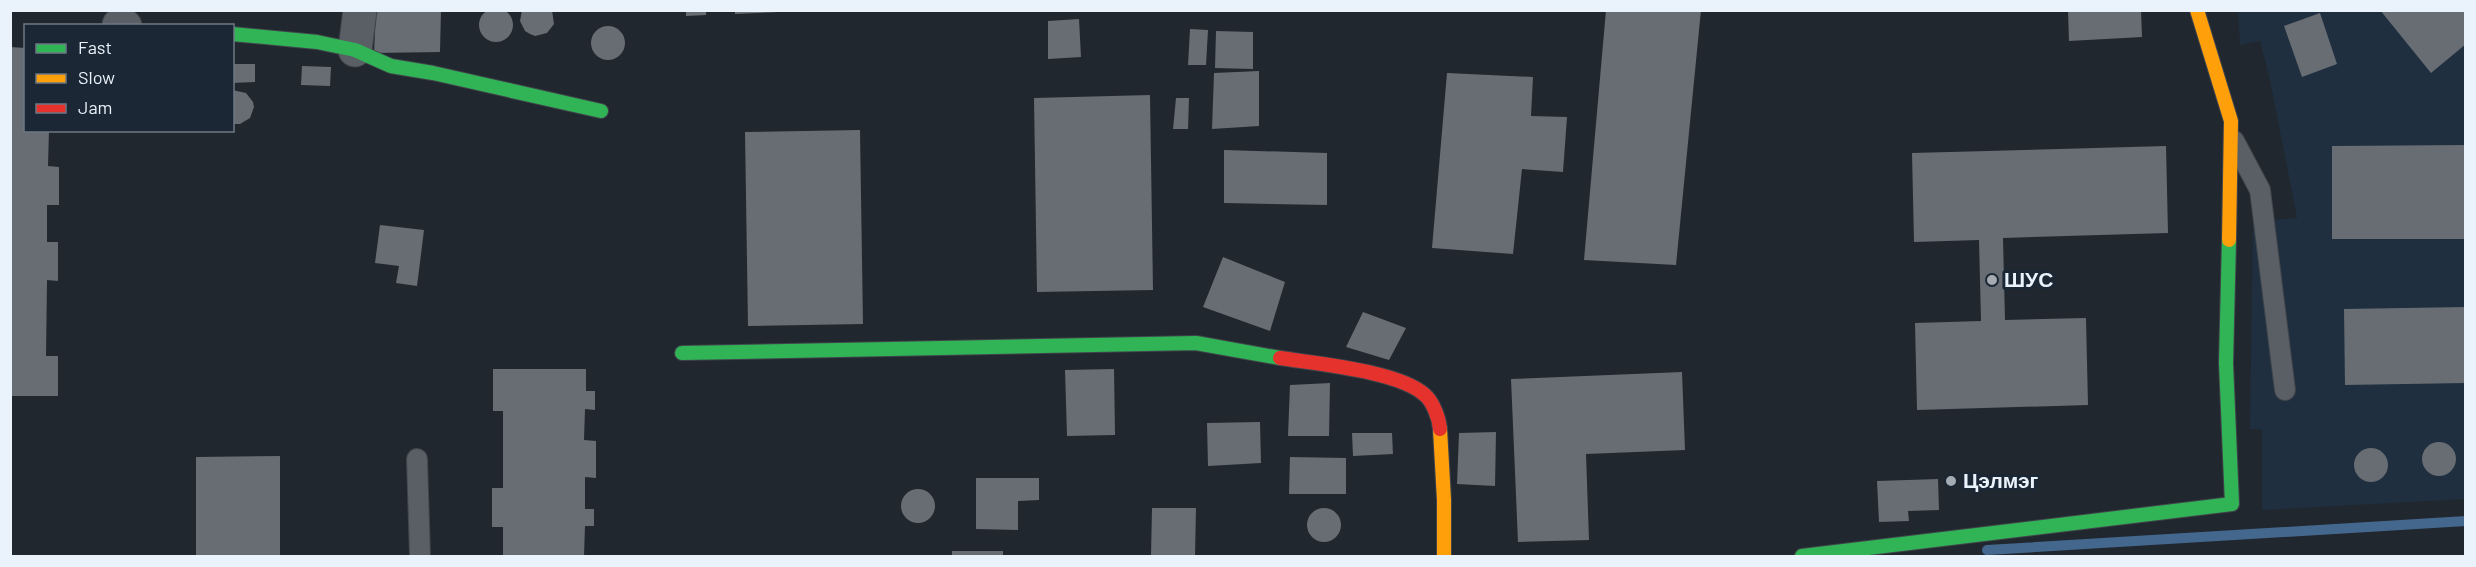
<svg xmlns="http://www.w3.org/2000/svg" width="2476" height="567" font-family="Barlow,sans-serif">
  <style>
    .built { fill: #1f2f3f }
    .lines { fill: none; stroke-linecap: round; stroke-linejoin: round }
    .stream { stroke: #44678e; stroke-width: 10 }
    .building { fill: #676d73 }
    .lane-casing { stroke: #40454c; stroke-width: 22 }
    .street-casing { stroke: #40454c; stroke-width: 35 }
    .fast-casing { stroke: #40454c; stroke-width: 16 }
    .slow-casing { stroke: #40454c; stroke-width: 16 }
    .jam-casing { stroke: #40454c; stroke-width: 16 }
    .lane { stroke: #5a5f65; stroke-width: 20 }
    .street { stroke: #5a5f65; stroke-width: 33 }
    .fast { stroke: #30b455; stroke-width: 14 }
    .slow { stroke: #ff9f0a; stroke-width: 14 }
    .jam { stroke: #e5322d; stroke-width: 14 }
    .poi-dot { fill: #a4abb3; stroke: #1b2734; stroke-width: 2 }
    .labels { text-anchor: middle; stroke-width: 6; stroke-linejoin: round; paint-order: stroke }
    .poi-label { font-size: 21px; font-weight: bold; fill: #eaf2fb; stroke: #1b2734; text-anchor: start }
  </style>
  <rect width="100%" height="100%" fill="#21272e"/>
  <polygon class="built" points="2238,11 2465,11 2465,499 2262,510 2262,430 2250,429 2253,222 2297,218 2270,80 2260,41 2240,45"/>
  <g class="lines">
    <polyline class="stream" points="1987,550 2466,521"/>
  </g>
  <g class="building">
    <circle cx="496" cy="25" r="17"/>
    <polygon points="376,10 441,10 440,52 374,53"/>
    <polygon points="522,10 552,10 554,24 547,33 535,36 530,34 525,31 520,21"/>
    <polygon points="686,10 706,10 706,15 686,16"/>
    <polygon points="735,10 779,10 779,12 735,14"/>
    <polygon points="1606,10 1701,10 1676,265 1584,260"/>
    <polygon points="2068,10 2141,10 2142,37 2069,41"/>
    <polygon points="2380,10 2466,10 2466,44 2431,73"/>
    <polygon points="2320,13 2337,64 2302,77 2284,26"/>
    <polygon points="1079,19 1081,57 1048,59 1048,21"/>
    <circle cx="608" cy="43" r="17"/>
    <polygon points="1190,29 1208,30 1206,65 1188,65"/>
    <polygon points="1216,31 1253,32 1253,69 1215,68"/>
    <polygon points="10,47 26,48 26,130 49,130 48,166 59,167 59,205 47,205 47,242 58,242 58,281 47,280 46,356 58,356 58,396 10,396"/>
    <polygon points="232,64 255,64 255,82 232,83"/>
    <polygon points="302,66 331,67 330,86 301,85"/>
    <polygon points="1259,71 1259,126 1212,129 1214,73"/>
    <polygon points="1447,73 1533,77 1531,116 1567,117 1563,172 1522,169 1513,254 1432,248"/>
    <polygon points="232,90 246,93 253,102 254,107 250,118 240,124 232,124"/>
    <polygon points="1150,95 1153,290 1037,292 1034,98"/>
    <polygon points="1176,98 1189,98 1188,129 1173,129"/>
    <polygon points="860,130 863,324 748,326 745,132"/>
    <polygon points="2466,145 2466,239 2332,239 2332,146"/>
    <polygon points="2166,146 2168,233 2003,238 2005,320 2086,318 2088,405 1917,410 1915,323 1981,321 1979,240 1914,242 1912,153"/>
    <polygon points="1224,150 1327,153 1327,205 1224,203"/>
    <polygon points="380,225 424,230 417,286 396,283 399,266 375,263"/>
    <polygon points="1223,257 1285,282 1270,331 1203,307"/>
    <polygon points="2466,307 2466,383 2345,385 2344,309"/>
    <polygon points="1363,312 1406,328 1389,360 1346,347"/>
    <polygon points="493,369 586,369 586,391 595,391 595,410 585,409 584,440 596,441 596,478 585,477 585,509 594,509 594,526 585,526 584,556 503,556 503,527 492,527 492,488 503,488 503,411 493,411"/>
    <polygon points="1114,369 1115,435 1067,436 1065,370"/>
    <polygon points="1682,372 1685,450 1586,454 1589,540 1518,542 1511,379"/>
    <polygon points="1330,383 1329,436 1288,436 1290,385"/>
    <polygon points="1260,422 1261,463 1208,466 1207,423"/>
    <polygon points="1496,432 1495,486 1457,484 1459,433"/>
    <polygon points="1352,433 1392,433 1393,454 1353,456"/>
    <circle cx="2439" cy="459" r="17"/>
    <circle cx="2371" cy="465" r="17"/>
    <polygon points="280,456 280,556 196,556 196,457"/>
    <polygon points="1290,457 1346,458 1346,494 1289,494"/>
    <polygon points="976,478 1039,478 1039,500 1018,501 1018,530 976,529"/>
    <polygon points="1938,479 1939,510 1908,511 1909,521 1879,522 1877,481"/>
    <circle cx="918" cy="506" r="17"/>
    <circle cx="1324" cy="525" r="17"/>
    <polygon points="1152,508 1196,508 1195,556 1151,556"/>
    <rect x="952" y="551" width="51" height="5"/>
  </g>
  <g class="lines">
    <defs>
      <g id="lane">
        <polyline points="2234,141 2260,190 2285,390"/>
        <polyline points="417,459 420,556"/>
      </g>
      <g id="street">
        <polyline points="119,25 125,26"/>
        <polyline points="355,50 360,10"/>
      </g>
      <g id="fast">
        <polyline points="232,34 317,42 355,50 391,66 433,73 601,111"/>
        <polyline points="682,353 1196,343 1280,358"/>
        <polyline points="1802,556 2232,504 2226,363 2229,240"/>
      </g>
      <g id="slow">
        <polyline points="2197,10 2231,121 2229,240"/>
        <polyline points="1440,429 1444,500 1444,556"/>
      </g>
      <path id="jam" d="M 1280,358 C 1317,364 1399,371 1425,395 C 1433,402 1439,418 1440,429"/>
    </defs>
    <use href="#lane" class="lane-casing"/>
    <use href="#street" class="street-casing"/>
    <use href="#fast" class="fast-casing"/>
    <use href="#slow" class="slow-casing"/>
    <use href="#jam" class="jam-casing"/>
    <use href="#lane" class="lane"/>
    <use href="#street" class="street"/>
    <use href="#fast" class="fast"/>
    <use href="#slow" class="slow"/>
    <use href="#jam" class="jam"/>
  </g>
  <g class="poi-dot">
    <circle cx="1992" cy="280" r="6"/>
    <circle cx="1951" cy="481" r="6"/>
  </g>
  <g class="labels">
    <g class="poi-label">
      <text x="2004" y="287">ШУС</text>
      <text x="1963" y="488">Цэлмэг</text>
    </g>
  </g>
  <rect width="2476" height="567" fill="none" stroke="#eaf2fb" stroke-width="24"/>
  <rect x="24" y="24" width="210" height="108" fill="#1b2734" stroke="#6e7884" stroke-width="1.5"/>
  <rect x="36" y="44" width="30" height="9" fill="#30b455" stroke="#6e7884" stroke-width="1.5"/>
  <text x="78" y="54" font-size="18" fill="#eaf2fb">Fast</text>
  <rect x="36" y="74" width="30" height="9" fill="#ff9f0a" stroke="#6e7884" stroke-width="1.5"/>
  <text x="78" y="84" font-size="18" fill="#eaf2fb">Slow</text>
  <rect x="36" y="104" width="30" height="9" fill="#e5322d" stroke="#6e7884" stroke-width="1.5"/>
  <text x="78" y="114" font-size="18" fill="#eaf2fb">Jam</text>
</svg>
